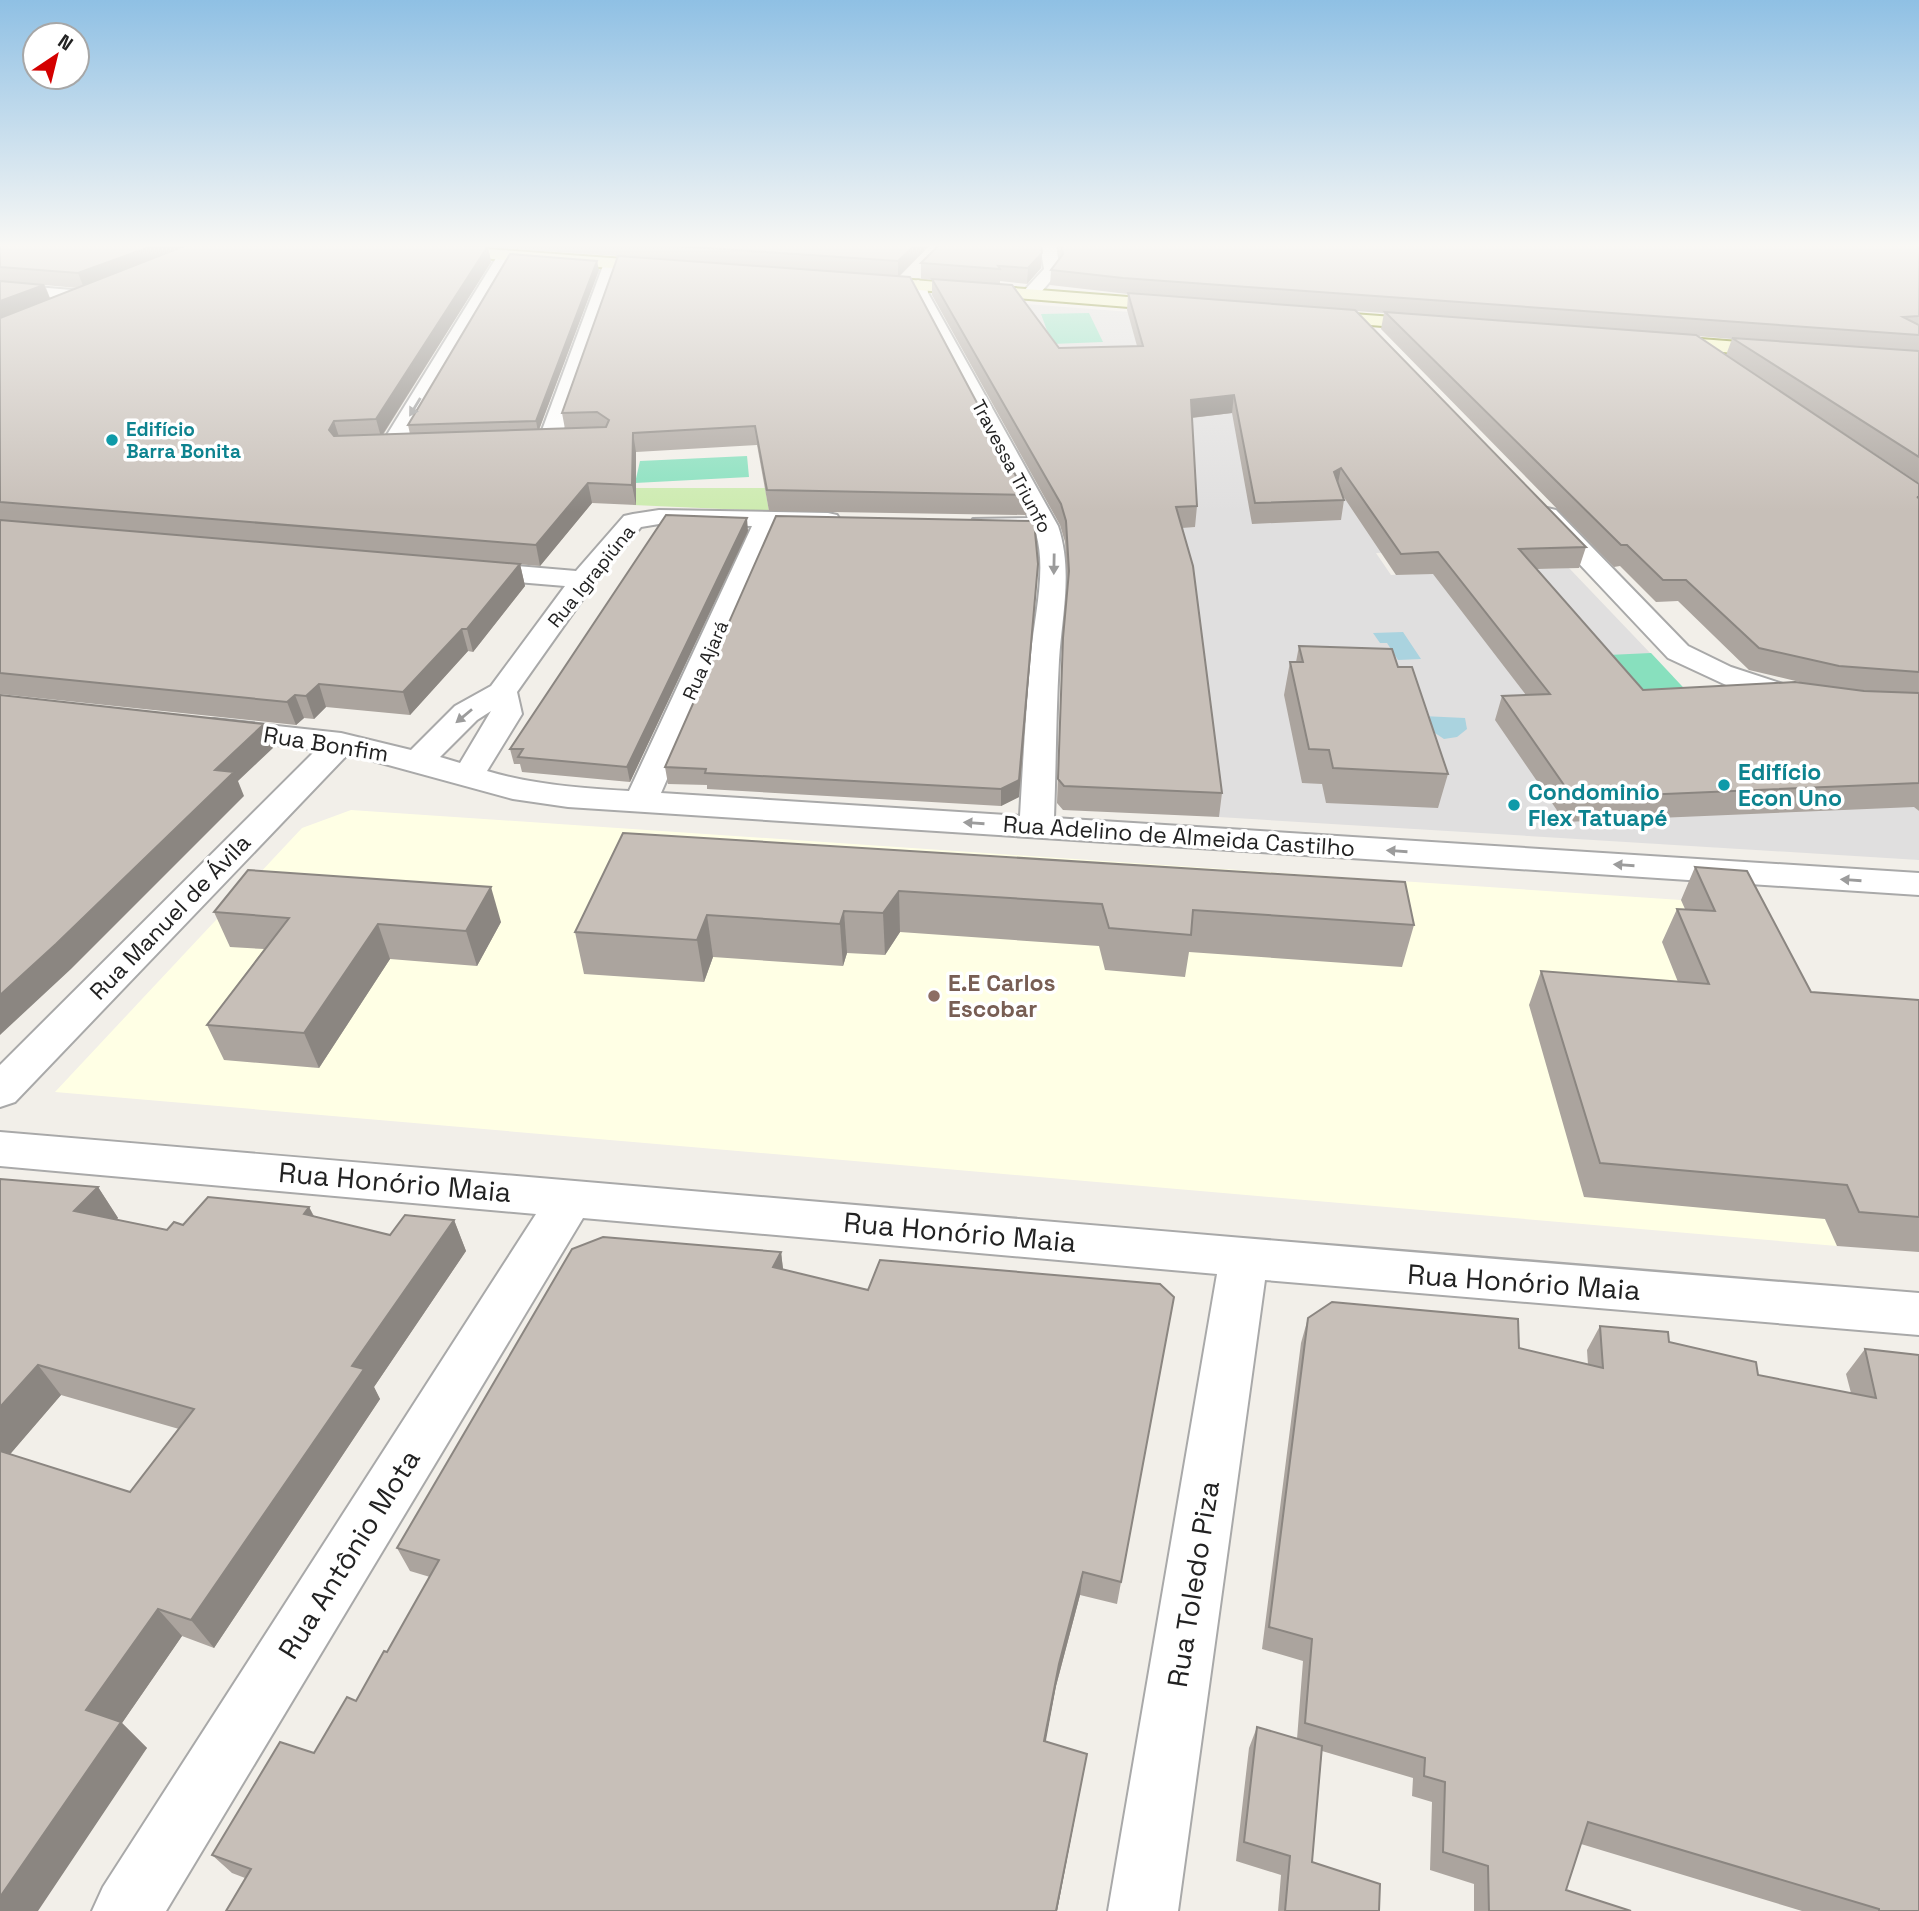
<svg xmlns="http://www.w3.org/2000/svg" width="1919" height="1911" font-family="'Space Grotesk',sans-serif">
  <style>
    .residential { fill: #e0dfdf }
    .education { fill: #ffffe5 }
    .grass { fill: #cdebb0 }
    .pitch { fill: #88e0be }
    .water { fill: #aad3df }
    .lines { fill: none; stroke-linecap: round; stroke-linejoin: round }
    .minor-casing { stroke: #a9a9a9; stroke-width: 4 }
    .secondary-casing { stroke: #707d05; stroke-width: 4 }
    .minor { fill: #fff; fill-rule: evenodd }
    .secondary { fill: #f7fabf; fill-rule: evenodd }
    .wall { fill: #aba49e; fill-rule: evenodd }
    .shaded-wall { fill: #8b8681 }
    .building { fill: #c7bfb8; stroke: #8b8681; stroke-width: 2 }
    .oneway { fill: #9c9c9c }
    .culture-dot { fill: #0f9aa8; stroke: #fff; stroke-width: 2.5 }
    .education-dot { fill: #8d6e63; stroke: #fff; stroke-width: 2.5 }
    .labels { text-anchor: middle; stroke-width: 7; stroke-linejoin: round; paint-order: stroke }
    .far-culture-label { font-size: 19px; font-weight: bold; fill: #0d838f; stroke: #fff; text-anchor: start }
    .far-street-label { font-size: 19px; fill: #222; stroke: #fff }
    .street-label { font-size: 23px; fill: #222; stroke: #fff }
    .culture-label { font-size: 23px; font-weight: bold; fill: #0d838f; stroke: #fff; text-anchor: start }
    .education-label { font-size: 23px; font-weight: bold; fill: #785e54; stroke: #fff; text-anchor: start }
    .near-street-label { font-size: 28px; fill: #222; stroke: #fff }
  </style>
  <rect width="100%" height="100%" fill="#f2efe9"/>
  <polygon class="residential" points="1013,303 1157,314 1529,548 1376,553 1391,575 1569,568 1695,700 1825,718 1919,811 1919,860 1219,817 1192,602"/>
  <polygon class="education" points="351,810 1681,900 1837,1246 55,1092 302,828"/>
  <polygon class="grass" points="635,488 765,488 769,511 633,505"/>
  <g class="pitch">
    <polygon points="1089,313 1103,342 1052,344 1041,314"/>
    <polygon points="747,456 749,477 635,483 640,461"/>
    <polygon points="1651,653 1695,700 1648,702 1608,655"/>
  </g>
  <g class="water">
    <polygon points="1403,632 1421,659 1398,660 1387,643 1380,643 1373,633"/>
    <polygon points="1422,716 1465,718 1467,729 1457,737 1444,739 1429,729"/>
  </g>
  <g class="lines">
    <defs>
      <g id="minor">
        <polygon points="1040,245 1056,245 1060,270 1036,298 1030,299 1021,294 1044,269"/>
        <polygon points="506,250 514,255 402,446 399,451 383,451 380,446 498,255"/>
        <polygon points="612,258 620,263 560,441 557,446 541,446 538,441 604,263"/>
        <path d="M 918,280 L 927,285 L 928,293 L 1058,526 C 1073,570 1062,615 1059,660 C 1056,713 1056,765 1054,818 L 1919,873 L 1919,895 L 568,807 L 513,799 L 348,754 L 15,1102 L 0,1107 L 0,1065 L 316,750 L 214,737 L 203,735 L 198,728 L 203,721 L 214,719 L 341,733 L 411,750 L 455,706 L 491,686 L 565,586 L 469,578 L 460,576 L 456,570 L 460,564 L 469,562 L 576,571 L 624,516 L 633,514 L 659,510 L 828,513 L 837,515 L 840,520 L 837,525 L 777,526 L 661,793 L 1020,816 C 1023,762 1026,709 1031,655 C 1034,616 1047,572 1036,533 L 973,529 L 970,524 L 973,519 L 1029,518 L 910,293 L 909,285 ZM 659,524 L 752,526 L 629,791 C 581,788 534,785 487,771 L 522,714 L 517,692 L 592,586 L 641,527 ZM 491,711 L 460,763 L 440,757 L 477,720 Z"/>
        <polygon points="0,284 84,291 93,296 84,301 0,294"/>
        <polygon points="1547,508 1556,510 1688,646 1731,667 1807,692 1811,698 1807,704 1796,707 1739,691 1668,658 1538,520 1535,515 1538,510"/>
        <path d="M 0,1132 C 640,1186 1279,1243 1919,1293 L 1919,1335 L 1265,1280 L 1178,1911 L 1108,1911 L 1217,1274 L 583,1218 L 166,1911 L 92,1911 L 103,1887 L 536,1214 L 0,1166 Z"/>
      </g>
      <g id="secondary">
        <polygon points="363,245 430,245 666,262 674,267 666,272 371,250"/>
        <polygon points="862,276 1179,301 1188,306 1179,311 856,285 854,281 856,277"/>
        <polygon points="1312,311 1434,320 1443,325 1434,330 1306,320 1303,316 1306,312"/>
        <polygon points="1661,336 1779,345 1789,351 1779,357 1654,346 1652,342"/>
      </g>
    </defs>
    <use href="#minor" class="minor-casing"/>
    <use href="#secondary" class="secondary-casing"/>
    <use href="#minor" class="minor"/>
    <use href="#secondary" class="secondary"/>
  </g>
  <g class="wall">
    <path d="M 0,245 L 930,245 L 899,277 L 1026,495 L 1026,515 L 769,511 L 757,445 L 636,452 L 636,505 L 592,503 L 540,566 L 504,563 L 520,564 L 525,586 L 473,652 L 468,651 L 410,715 L 326,707 L 314,719 L 304,718 L 296,725 L 0,694 ZM 488,247 L 618,256 L 562,413 L 565,429 L 539,430 L 599,270 L 408,425 L 410,434 L 383,435 L 491,262 ZM 45,285 L 77,288 L 50,298 Z"/>
    <path d="M 939,245 L 1041,268 L 1027,284 L 1000,281 L 1000,284 L 1059,348 L 1137,346 L 1127,310 L 1128,294 L 1050,285 L 1051,270 L 1060,258 L 1057,245 L 1919,245 L 1919,483 L 1726,355 L 1732,339 L 1697,336 L 1919,484 L 1919,811 L 1914,807 L 1565,822 L 1495,720 L 1502,696 L 1526,695 L 1433,574 L 1396,575 L 1343,496 L 1344,500 L 1341,520 L 1252,524 L 1232,413 L 1192,418 L 1197,506 L 1195,527 L 1182,528 L 1222,793 L 1219,817 L 1063,810 L 1057,803 L 1062,660 L 1068,587 L 1065,542 L 1060,525 L 932,295 L 932,280 L 921,279 L 921,263 ZM 1356,311 L 1384,313 L 1381,329 L 1614,567 L 1620,566 L 1656,602 L 1678,601 L 1749,670 L 1804,683 L 1643,690 L 1537,569 L 1579,568 L 1586,547 Z"/>
    <polygon points="748,531 630,782 522,772 520,764 514,764 510,749"/>
    <polygon points="1037,579 1019,797 1001,806 707,789 707,785 668,784 665,767"/>
    <polygon points="1299,646 1398,667 1448,774 1438,808 1326,803 1322,784 1302,783 1284,695 1290,662 1296,662"/>
    <polygon points="623,833 1414,925 1402,967 1189,952 1185,977 1105,970 1099,946 900,932 885,955 847,953 843,966 713,957 704,982 584,974 575,932"/>
    <polygon points="1695,867 1811,992 1919,1000 1919,1252 1837,1246 1825,1219 1584,1197 1529,1005 1541,971 1678,982 1662,942 1677,909 1685,909 1681,900"/>
    <polygon points="214,912 501,922 477,966 390,959 319,1068 224,1060 207,1025 264,949 230,947"/>
    <path d="M 0,1179 L 98,1187 L 118,1218 L 116,1220 L 167,1230 L 183,1225 L 309,1207 L 314,1216 L 390,1235 L 454,1220 L 466,1251 L 374,1387 L 380,1399 L 214,1648 L 182,1636 L 122,1723 L 147,1748 L 0,1911 ZM 61,1395 L 179,1429 L 130,1492 L 10,1454 Z"/>
    <polygon points="781,1252 783,1270 868,1290 1174,1297 1117,1604 1080,1595 1056,1686 1045,1742 1087,1754 1057,1911 226,1911 245,1878 232,1873 212,1855 314,1753 356,1701 387,1652 430,1577 410,1571 397,1548"/>
    <polygon points="1308,1318 1519,1348 1588,1365 1587,1350 1600,1326 1669,1342 1758,1375 1851,1393 1846,1374 1865,1349 1919,1355 1919,1911 1802,1911 1581,1844 1566,1890 1631,1911 1474,1911 1474,1884 1430,1870 1432,1802 1412,1796 1413,1778 1322,1751 1312,1862 1379,1911 1278,1911 1281,1875 1236,1861 1249,1748 1257,1727 1297,1739 1303,1661 1262,1649 1301,1343"/>
  </g>
  <g class="shaded-wall">
    <polygon points="155,245 200,245 84,288 78,273"/>
    <polygon points="915,245 930,245 898,277 898,261"/>
    <polygon points="488,246 491,262 381,437 376,419"/>
    <polygon points="1042,253 1041,268 1027,284 1028,268"/>
    <polygon points="597,261 599,270 538,432 536,421"/>
    <polygon points="44,285 51,301 0,320 0,301"/>
    <polygon points="1234,395 1232,413 1189,418 1191,400"/>
    <polygon points="334,421 340,440 335,449 329,430"/>
    <polygon points="633,433 636,452 636,505 632,485"/>
    <polygon points="1341,468 1337,488 1334,472"/>
    <polygon points="588,483 592,503 540,566 536,545"/>
    <polygon points="747,518 748,531 630,782 627,767"/>
    <polygon points="520,564 525,586 473,652 467,629"/>
    <polygon points="1038,564 1019,797 1001,806 1001,789"/>
    <polygon points="462,629 468,651 410,715 403,692"/>
    <polygon points="319,684 326,707 314,719 306,696"/>
    <polygon points="295,695 304,718 296,725 287,702"/>
    <polygon points="264,724 273,748 238,781 244,796 71,969 0,1035 0,995 215,770"/>
    <polygon points="491,887 501,922 477,966 466,931"/>
    <polygon points="899,891 900,932 885,955 883,913"/>
    <polygon points="844,911 847,953 843,966 840,924"/>
    <polygon points="707,915 713,957 704,982 697,940"/>
    <polygon points="378,924 390,959 319,1068 304,1033"/>
    <polygon points="98,1187 118,1218 95,1242 74,1211"/>
    <polygon points="309,1207 324,1238 304,1214"/>
    <polygon points="454,1220 466,1251 374,1387 380,1399 214,1648 191,1620 352,1366"/>
    <polygon points="781,1252 784,1277 773,1267"/>
    <polygon points="38,1365 61,1395 0,1466 0,1407"/>
    <polygon points="1083,1572 1080,1595 1056,1686 1042,1762 1044,1741 1059,1664"/>
    <polygon points="158,1609 182,1636 122,1723 147,1748 38,1911 0,1911 0,1897 86,1710"/>
    <polygon points="1087,1754 1057,1911 1056,1911"/>
  </g>
  <g class="building">
    <polygon points="0,245 155,245 78,273 0,267"/>
    <polygon points="187,245 462,245 488,246 376,419 334,421 329,430 334,436 606,427 609,420 597,412 562,413 618,256 910,277 1026,495 767,490 755,426 633,433 632,485 588,483 536,545 0,502 0,318"/>
    <polygon points="663,245 915,245 898,261"/>
    <polygon points="939,245 1041,245 1042,253 1028,268 998,266 1000,269 921,263"/>
    <polygon points="1061,245 1919,245 1919,316 1903,317 1919,325 1919,335 1123,278 1051,270 1063,254"/>
    <polygon points="510,254 597,261 536,421 408,425"/>
    <polygon points="932,279 1012,285 1059,348 1143,346 1128,293 1355,310 1586,547 1519,549 1643,690 1795,682 1864,691 1919,693 1919,783 1573,798 1502,696 1550,694 1438,552 1401,554 1341,468 1334,472 1344,500 1255,503 1234,395 1191,400 1197,506 1176,507 1193,566 1222,793 1064,786 1058,779 1063,638 1069,571 1066,521 1061,504"/>
    <polygon points="0,281 44,285 0,301"/>
    <polygon points="1385,312 1696,335 1919,484 1919,497 1917,497 1919,498 1919,672 1839,666 1759,648 1686,580 1663,580 1627,545 1621,545"/>
    <polygon points="1732,338 1919,351 1919,457"/>
    <polygon points="666,515 747,518 627,767 518,757 523,749 510,749"/>
    <polygon points="776,516 1034,521 1038,564 1019,780 1001,789 705,773 706,769 665,767"/>
    <polygon points="0,520 520,564 467,629 462,629 403,692 319,684 306,696 295,695 287,702 0,673"/>
    <polygon points="1299,646 1392,649 1398,667 1412,667 1448,774 1333,768 1329,750 1309,749 1290,662 1303,662"/>
    <polygon points="0,695 264,724 215,770 234,772 56,944 0,995"/>
    <polygon points="623,833 1405,882 1414,925 1193,910 1191,935 1109,928 1102,904 899,891 883,913 844,911 840,924 707,915 697,940 575,932"/>
    <polygon points="1695,867 1747,871 1811,992 1919,1000 1919,1217 1859,1212 1847,1185 1600,1163 1541,971 1709,984 1677,909 1715,911"/>
    <polygon points="248,870 491,887 466,931 378,924 304,1033 207,1025 289,918 214,912"/>
    <polygon points="0,1179 98,1187 74,1211 167,1230 174,1222 183,1225 208,1197 309,1207 304,1214 390,1235 405,1215 454,1220 352,1366 364,1369 191,1620 158,1609 86,1710 121,1722 0,1897 0,1451 130,1492 194,1409 38,1365 0,1407"/>
    <polygon points="603,1237 781,1252 773,1267 868,1290 880,1260 1160,1284 1174,1297 1121,1582 1083,1572 1059,1664 1044,1741 1087,1754 1056,1911 226,1911 251,1869 212,1855 280,1742 314,1753 347,1697 356,1701 384,1651 387,1652 439,1560 397,1548 572,1249"/>
    <polygon points="1332,1302 1518,1319 1519,1348 1603,1368 1600,1326 1668,1332 1669,1342 1756,1362 1758,1375 1876,1398 1865,1349 1919,1355 1919,1911 1879,1911 1879,1909 1588,1822 1566,1890 1631,1911 1489,1911 1488,1866 1443,1852 1445,1782 1424,1776 1425,1758 1305,1723 1312,1639 1269,1627 1308,1318"/>
    <polygon points="1257,1727 1322,1746 1312,1862 1380,1884 1379,1911 1285,1911 1290,1856 1244,1842"/>
  </g>
  <defs><path id="oneway-solid" d="M-6-.8H1V-3.2L6.5 0L1 3.2V.8H-6Z" transform="scale(1.75)"/></defs>
  <g class="oneway">
    <use href="#oneway-solid" transform="translate(415 407) rotate(121)"/>
    <use href="#oneway-solid" transform="translate(1054 564) rotate(91)"/>
    <use href="#oneway-solid" transform="translate(464 716) rotate(140)"/>
    <use href="#oneway-solid" transform="translate(974 823) rotate(-176)"/>
    <use href="#oneway-solid" transform="translate(1397 851) rotate(-176)"/>
    <use href="#oneway-solid" transform="translate(1624 865) rotate(-176)"/>
    <use href="#oneway-solid" transform="translate(1851 880) rotate(-176)"/>
  </g>
  <linearGradient id="sky" x2="0" y2="1"><stop stop-color="#8fc0e4"/><stop offset="0.48" stop-color="#f9f8f5"/><stop offset="1" stop-color="#f9f8f5" stop-opacity="0"/></linearGradient>
  <rect width="1919" height="512" fill="url(#sky)"/>
  <g class="culture-dot">
    <circle cx="112" cy="440" r="7"/>
    <circle cx="1724" cy="785" r="7"/>
    <circle cx="1514" cy="805" r="7"/>
  </g>
  <circle class="education-dot" cx="934" cy="996" r="7"/>
  <g class="labels">
    <g class="far-culture-label">
      <text x="126" y="436">Edifício<tspan x="126" dy="22">Barra Bonita</tspan></text>
    </g>
    <g class="far-street-label">
      <text transform="translate(1012 466) rotate(62)" y="7">Travessa Triunfo</text>
      <text transform="translate(591 576) rotate(-51)" y="7">Rua Igrapiúna</text>
      <text transform="translate(705 660) rotate(-66)" y="7">Rua Ajará</text>
    </g>
    <g class="street-label">
      <text transform="translate(326 744) rotate(9)" y="8">Rua Bonfim</text>
      <text transform="translate(1179 836) rotate(4)" y="8">Rua Adelino de Almeida Castilho</text>
      <text transform="translate(170 917) rotate(-46)" y="8">Rua Manuel de Ávila</text>
    </g>
    <g class="culture-label">
      <text x="1738" y="780">Edifício<tspan x="1738" dy="26">Econ Uno</tspan></text>
      <text x="1528" y="800">Condominio<tspan x="1528" dy="26">Flex Tatuapé</tspan></text>
    </g>
    <g class="education-label">
      <text x="948" y="991">E.E Carlos<tspan x="948" dy="26">Escobar</tspan></text>
    </g>
    <g class="near-street-label">
      <text transform="translate(395 1182) rotate(5)" y="10">Rua Honório Maia</text>
      <text transform="translate(960 1232) rotate(5)" y="10">Rua Honório Maia</text>
      <text transform="translate(1524 1282) rotate(4)" y="10">Rua Honório Maia</text>
      <text transform="translate(349 1554) rotate(-58)" y="10">Rua Antônio Mota</text>
      <text transform="translate(1193 1584) rotate(-81)" y="10">Rua Toledo Piza</text>
    </g>
  </g>
  <g transform="translate(56 56) rotate(35)"><circle r="33" fill="#ffffff" stroke="#a7a7a7" stroke-width="2"/>
  <path d="M0-5L12 26L0 18L-12 26Z" fill="#d40000"/>
  <text y="-10" font-size="19" font-weight="bold" text-anchor="middle" fill="#222222">N</text>
  </g>
</svg>
